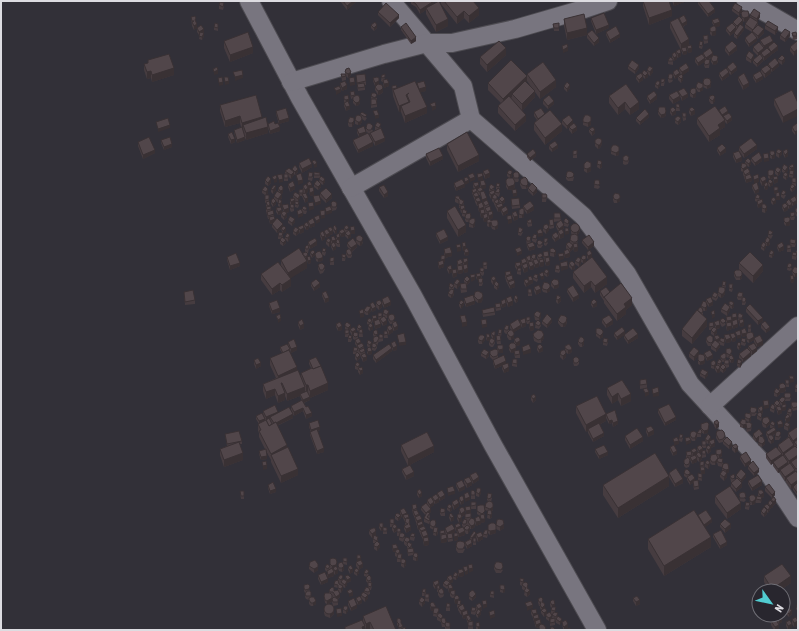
<svg xmlns="http://www.w3.org/2000/svg" width="799" height="631" font-family="'Asap Condensed',sans-serif">
  <style>
    .lines { fill: none; stroke-linecap: round; stroke-linejoin: round }
    .minor-casing { stroke: #4d4b51; stroke-width: 20 }
    .minor { stroke: #78757f; stroke-width: 18 }
    .wall { fill: #463c40; fill-rule: evenodd }
    .shaded-wall { fill: #393134 }
    .building { fill: #51464a; stroke: #393134 }
  </style>
  <rect width="100%" height="100%" fill="#323038"/>
  <g class="lines">
    <defs>
      <g id="minor">
        <polyline points="249,1 300,98 413,296 493,445 597,630"/>
        <polyline points="391,1 463,86 471,119"/>
        <polyline points="746,1 798,31"/>
        <polyline points="291,82 384,54 427,43 452,43 515,29 584,9 608,1"/>
        <polyline points="351,188 471,119 583,216 627,274 690,384 759,459 798,518"/>
        <polyline points="710,406 798,326"/>
      </g>
    </defs>
    <use href="#minor" class="minor-casing"/>
    <use href="#minor" class="minor"/>
  </g>
  <g class="wall">
    <polygon points="340,1 357,1 347,10"/>
    <polygon points="411,1 434,1 434,3 448,26 436,32 426,14 426,10 420,14 416,7 411,4"/>
    <polygon points="441,1 473,1 479,15 469,23 464,18 457,24 441,4"/>
    <polygon points="643,1 669,1 672,16 649,25 643,6"/>
    <polygon points="672,1 687,1 674,6"/>
    <polygon points="698,1 715,12 708,17 698,4"/>
    <polygon points="219,5 224,6 223,10 219,9"/>
    <polygon points="732,8 742,11 739,16 732,11"/>
    <polygon points="378,12 399,18 390,27 378,15"/>
    <polygon points="741,13 749,18 750,17 750,15 760,17 757,22 758,25 764,33 758,39 756,37 757,41 749,47 745,41 745,38 752,32 745,28 745,24 748,20 744,22 743,21 743,24 741,25 744,30 737,39 734,37 734,33 735,32 730,36 726,31 726,28 733,24 733,22 742,19"/>
    <polygon points="191,17 196,21 197,28 204,32 203,33 204,36 202,40 199,39 200,35 199,35 197,32 197,28 194,30 192,26"/>
    <polygon points="591,18 609,28 596,34 591,21"/>
    <polygon points="679,18 687,24 683,27 692,52 688,53 687,47 686,48 687,54 683,55 681,50 670,28 670,22 679,19"/>
    <polygon points="564,19 587,34 599,42 594,46 587,38 587,35 567,40 564,26"/>
    <polygon points="712,20 720,26 715,27 716,31 716,35 712,36 710,34 710,28 714,26 712,23"/>
    <polygon points="553,24 559,28 559,31 554,31"/>
    <polygon points="371,25 377,28 374,31 371,28"/>
    <polygon points="765,25 778,30 775,35 765,29"/>
    <polygon points="214,27 218,27 218,31 214,30"/>
    <polygon points="401,27 416,41 411,44 401,30"/>
    <polygon points="606,32 620,37 610,43 606,35"/>
    <polygon points="792,33 797,36 797,39 793,40"/>
    <polygon points="708,35 708,43 704,44 703,36"/>
    <polygon points="780,35 790,36 785,42 780,39"/>
    <path d="M 760,40 L 773,42 L 778,50 L 771,55 L 771,54 L 771,55 L 764,61 L 763,59 L 763,61 L 757,67 L 753,63 L 753,60 L 751,63 L 746,60 L 746,56 L 754,59 L 758,56 L 753,51 L 753,47 L 761,44 ZM 768,47 L 768,49 L 764,50 L 764,49 Z"/>
    <polygon points="224,41 253,53 230,62 224,48"/>
    <polygon points="798,42 794,56 790,51 790,47"/>
    <polygon points="699,45 703,45 702,49 699,48"/>
    <polygon points="725,47 737,50 729,56 725,51"/>
    <polygon points="676,51 681,56 678,58 677,57 677,59 674,61 673,60 673,65 668,64 668,61 672,58 672,54 676,54"/>
    <polygon points="703,53 713,55 718,61 717,64 713,65 711,62 711,58 709,60 710,60 709,68 705,68 704,65 704,62 698,66 695,62 695,58 703,55"/>
    <polygon points="506,55 487,72 480,64 480,57"/>
    <polygon points="778,59 785,61 782,65 778,62"/>
    <polygon points="144,64 174,75 152,82 151,78 147,79 144,70"/>
    <polygon points="768,64 779,66 772,72 771,71 771,73 765,78 761,73 761,69 768,66"/>
    <polygon points="628,66 639,68 635,74 628,69"/>
    <polygon points="727,67 737,70 731,75 729,73 729,76 722,81 719,76 719,73 727,69"/>
    <polygon points="679,68 689,71 682,75 683,80 681,83 678,80 678,77 675,79 673,75 673,72 680,75 681,75 679,71"/>
    <polygon points="647,70 653,72 650,76 648,74 648,77 645,79 643,77 643,80 639,83 636,79 636,76 642,74 642,73 647,72"/>
    <polygon points="345,72 351,75 348,78 346,76 346,80 342,81 341,74 345,74"/>
    <path d="M 527,74 L 556,87 L 540,99 L 535,92 L 535,97 L 522,111 L 526,121 L 515,131 L 498,113 L 498,106 L 501,103 L 488,90 L 488,83 L 527,76 ZM 527,81 L 532,88 L 527,83 Z"/>
    <polygon points="356,75 366,81 366,85 365,85 365,90 358,91"/>
    <polygon points="382,75 385,79 389,86 384,88 383,82 381,81"/>
    <polygon points="753,75 763,79 756,83 753,78"/>
    <polygon points="738,77 749,86 743,90 738,80"/>
    <polygon points="373,78 379,84 383,92 381,94 378,95 375,90 375,87 377,85 375,86 373,81"/>
    <polygon points="668,78 673,80 672,82 669,83 668,81"/>
    <polygon points="661,79 665,79 664,86 661,86"/>
    <polygon points="340,83 347,89 342,91 340,86"/>
    <polygon points="417,83 426,91 420,92 427,113 405,123 401,112 399,112 393,96 392,86 397,88 417,85"/>
    <polygon points="626,84 639,109 630,115 625,109 618,115 609,103 609,96"/>
    <polygon points="655,84 660,86 658,89 655,87"/>
    <polygon points="703,84 703,90 700,92 698,92 696,89 696,86 703,84 711,85 711,87 707,89 703,87"/>
    <polygon points="564,86 570,88 567,92 564,89"/>
    <polygon points="678,91 688,97 682,101 680,96 680,100 673,104 669,99 669,95 678,94"/>
    <polygon points="350,92 355,95 355,96 360,102 359,105 356,106 353,103 353,98 351,99"/>
    <polygon points="690,92 696,97 693,98 691,97 690,96"/>
    <polygon points="344,96 349,102 348,103 350,109 346,111 344,106"/>
    <polygon points="371,96 377,98 377,107 371,108"/>
    <polygon points="647,96 657,99 650,104 647,99"/>
    <polygon points="709,98 715,101 713,104 711,104 709,101"/>
    <polygon points="774,99 798,103 783,123 774,105"/>
    <polygon points="543,100 554,104 548,109 543,104"/>
    <polygon points="676,104 679,104 680,111 676,111"/>
    <polygon points="220,105 262,119 268,125 275,124 280,131 270,134 268,128 268,133 246,140 245,138 245,140 237,143 234,133 234,130 241,127 240,123 225,127 220,111"/>
    <polygon points="670,109 676,114 672,116 670,113"/>
    <polygon points="689,109 695,114 691,116 689,113"/>
    <polygon points="719,110 728,113 732,120 727,124 725,122 725,127 720,130 720,135 709,142 697,124 697,118 719,112"/>
    <polygon points="276,111 289,121 279,124 276,114"/>
    <polygon points="658,111 666,114 665,117 661,118 658,114"/>
    <polygon points="534,112 545,114 562,131 545,145 534,130 534,123 537,120 534,116"/>
    <polygon points="682,113 686,113 686,120 683,121"/>
    <polygon points="360,114 367,118 365,121 362,119 362,122 360,125 358,125 355,124 355,120 360,116"/>
    <polygon points="591,117 591,125 588,127 583,125 583,119"/>
    <polygon points="649,117 640,125 636,121 636,118"/>
    <polygon points="675,118 681,122 678,125 675,123"/>
    <polygon points="562,120 573,123 577,130 572,134 569,130 569,127 567,129 562,124"/>
    <polygon points="348,121 354,124 352,127 349,127 348,125"/>
    <polygon points="798,125 798,133 795,135 792,131 792,127"/>
    <polygon points="375,126 381,127 380,128 385,141 375,146 370,136 370,134 369,133 373,146 358,153 353,143 353,140 359,137 357,133 357,129 366,134 368,133 366,132 366,128 373,130 372,132 376,130 375,130"/>
    <polygon points="589,129 595,133 592,136 589,132"/>
    <polygon points="228,134 235,142 231,144 228,137"/>
    <polygon points="161,140 172,147 164,150 161,143"/>
    <polygon points="595,140 602,144 600,148 598,149 595,146"/>
    <polygon points="138,142 155,153 143,159 138,146"/>
    <polygon points="447,144 479,161 458,172 447,150"/>
    <polygon points="549,145 558,148 552,152 549,149"/>
    <polygon points="739,147 757,149 744,158 739,151 742,161 736,163 733,157 733,153 739,151"/>
    <polygon points="611,148 619,155 616,156 611,154"/>
    <polygon points="717,148 726,152 720,156 717,151"/>
    <polygon points="573,151 577,154 577,158 573,158"/>
    <polygon points="783,151 788,156 785,158 783,154"/>
    <polygon points="776,152 782,154 779,158 776,156"/>
    <polygon points="426,154 443,159 430,166 426,158"/>
    <polygon points="527,154 536,156 530,161 527,157"/>
    <polygon points="770,154 775,158 772,159 770,158"/>
    <polygon points="623,157 629,160 628,164 625,165 623,164"/>
    <polygon points="751,158 762,161 755,166 751,161"/>
    <polygon points="598,160 602,167 600,169 597,167"/>
    <polygon points="745,161 751,164 749,167 747,166 747,169 750,174 752,181 746,183 743,174 743,172 741,171 741,167 745,163"/>
    <polygon points="299,163 312,167 302,173 299,167"/>
    <polygon points="591,163 591,171 587,173 584,171 584,164"/>
    <polygon points="789,166 794,171 793,178 789,177 789,174 790,170 789,169"/>
    <polygon points="782,168 788,171 786,172 788,177 786,180 783,178 783,175 784,173 782,172"/>
    <polygon points="292,169 298,172 295,175 294,174 294,175 291,179 288,176 288,181 284,181 284,174 285,174 285,171 292,170"/>
    <polygon points="781,169 780,174 778,176 775,174 775,170"/>
    <polygon points="483,171 490,177 485,179 483,174"/>
    <polygon points="768,171 774,176 774,177 778,182 774,184 773,178 771,179 773,185 770,187 768,185 768,189 765,190 764,187 764,185 762,186 760,182 760,178 768,184 768,181 770,179 768,178"/>
    <polygon points="314,172 320,173 320,178 325,182 323,185 321,184 321,187 318,190 314,187 314,184 319,182 320,178 314,178"/>
    <polygon points="515,172 519,180 518,182 515,182 515,186 514,189 508,190 506,187 506,180 509,178 507,176 507,173 512,176 510,178 513,179 513,174"/>
    <polygon points="566,176 574,177 573,181 568,181 566,179"/>
    <polygon points="308,177 313,177 312,181 308,180"/>
    <polygon points="792,178 796,178 796,186 795,186 795,189 792,192 790,190 790,187 792,184"/>
    <polygon points="265,180 271,183 268,186 265,184"/>
    <polygon points="595,180 600,187 598,189 594,188"/>
    <path d="M 480,181 L 486,188 L 482,189 L 483,191 L 487,200 L 491,211 L 493,218 L 490,219 L 491,221 L 498,222 L 498,228 L 495,230 L 492,229 L 491,226 L 489,227 L 487,226 L 487,221 L 484,222 L 483,217 L 481,218 L 480,212 L 479,212 L 478,207 L 478,206 L 477,206 L 475,202 L 475,200 L 475,201 L 472,193 L 472,190 L 474,189 L 473,187 L 473,183 L 479,188 L 480,187 ZM 479,195 L 480,195 L 483,203 L 483,205 L 481,203 L 479,197 Z"/>
    <polygon points="520,182 528,187 537,192 533,196 528,191 528,188 526,189 522,189 520,185"/>
    <polygon points="307,183 312,187 314,195 310,196 309,189 308,189 308,192 306,193 308,201 305,203 302,196 300,196 300,198 298,201 299,205 298,208 295,207 295,204 293,204 294,208 294,211 291,212 290,210 290,199 293,198 293,195 299,194 299,190 303,189 303,186 307,186"/>
    <polygon points="454,183 465,187 456,191 454,186"/>
    <polygon points="288,184 295,189 290,192 288,187"/>
    <polygon points="752,185 759,192 755,194 752,188"/>
    <polygon points="496,186 500,187 499,189 500,193 499,197 497,196 497,200 499,204 500,203 499,202 499,199 505,202 502,205 503,208 508,213 503,216 501,212 501,211 498,212 494,204 494,203 492,201 492,198 491,199 489,195 490,192 489,191 489,187 495,190 494,191 495,193 495,192 497,190 496,189"/>
    <polygon points="379,187 388,196 384,198 379,191"/>
    <polygon points="774,187 778,193 780,200 776,200 776,203 773,205 771,203 771,199 776,200 776,194 774,194"/>
    <path d="M 278,188 L 283,193 L 281,194 L 282,198 L 280,200 L 282,205 L 289,212 L 286,213 L 287,217 L 284,220 L 281,217 L 281,214 L 278,215 L 276,212 L 276,208 L 280,207 L 278,206 L 278,203 L 276,201 L 276,204 L 273,207 L 271,204 L 271,201 L 274,199 L 274,196 L 279,192 L 278,191 ZM 282,205 L 283,211 L 282,212 L 281,207 Z"/>
    <polygon points="271,189 276,190 273,194 271,192"/>
    <polygon points="262,190 268,193 266,195 269,195 269,202 271,210 274,216 275,221 283,226 286,232 283,234 283,238 285,239 285,237 290,238 288,242 286,240 286,243 283,246 280,244 280,239 278,239 278,236 282,232 281,229 277,233 272,227 272,224 270,224 269,219 268,219 266,211 266,203 265,203 265,195 262,193"/>
    <polygon points="320,193 332,198 326,203 320,197"/>
    <polygon points="542,194 547,196 546,202 542,202"/>
    <polygon points="781,194 786,195 784,199 781,197"/>
    <polygon points="798,194 798,202 797,201 797,203 793,206 792,205 792,207 789,209 788,208 788,210 784,212 782,208 782,205 786,204 786,202 790,201 790,199 796,198 796,195"/>
    <polygon points="613,196 620,196 620,201 617,203 614,203 613,200"/>
    <polygon points="455,198 460,199 464,204 463,205 467,214 475,226 473,228 469,227 469,222 466,222 465,220 465,217 462,216 462,213 461,213 460,208 459,208 459,204 455,202"/>
    <polygon points="755,198 760,199 767,210 765,213 762,212 762,206 758,208 757,204 757,202 755,201"/>
    <polygon points="511,199 520,205 520,208 512,209"/>
    <polygon points="331,203 337,207 336,210 332,211 331,206"/>
    <polygon points="523,206 534,210 527,214 524,210 524,217 522,218 519,218 519,210 523,209"/>
    <polygon points="302,208 307,211 306,214 304,214 302,212"/>
    <polygon points="798,208 798,217 796,216 795,213 795,210"/>
    <polygon points="447,211 466,232 458,237 447,218"/>
    <polygon points="512,213 518,219 514,221 512,216"/>
    <polygon points="554,213 560,213 561,221 564,224 564,220 569,224 568,227 564,226 564,228 563,229 564,237 560,239 559,238 559,239 555,242 552,238 552,235 558,234 558,231 556,227 556,224 559,221 554,222"/>
    <polygon points="790,213 795,217 794,220 791,220 790,219 790,224 789,226 786,226 784,224 784,218 790,218"/>
    <polygon points="288,220 295,222 292,226 288,223"/>
    <polygon points="549,220 554,225 554,228 550,229 549,228 549,230 546,234 543,231 543,228 549,227"/>
    <polygon points="308,221 315,226 310,228 309,226 309,229 306,230 304,227 304,224 308,224"/>
    <polygon points="527,221 532,223 532,226 528,227 527,224"/>
    <polygon points="571,226 580,230 579,233 577,236 578,251 574,252 573,246 573,249 570,252 569,251 570,257 565,258 564,254 564,251 567,250 566,248 566,244 570,242 570,240 572,235 571,233"/>
    <polygon points="298,227 304,232 300,234 299,231 299,233 296,236 293,234 293,231 298,229"/>
    <polygon points="333,227 337,233 335,234 333,231 333,234 330,235 330,234 330,236 326,238 325,236 325,239 322,241 320,236 320,233 324,233 324,231 328,231 328,228 333,229"/>
    <polygon points="344,227 349,231 351,233 350,227 355,234 351,234 351,237 348,239 345,236 346,233 344,231"/>
    <polygon points="339,231 345,236 341,237 340,234 340,247 338,247 336,246 336,249 333,251 331,247 331,244 329,247 326,244 326,241 331,240 331,237 336,242 336,235 339,234"/>
    <polygon points="518,232 523,232 521,236 518,235"/>
    <polygon points="436,233 448,240 440,244 436,236"/>
    <polygon points="768,234 773,235 771,239 768,237"/>
    <polygon points="356,237 363,242 362,245 360,246 357,244 357,247 352,252 352,256 351,258 348,258 346,255 345,261 342,261 342,257 346,255 346,251 349,249 347,246 347,243 356,242"/>
    <polygon points="526,238 531,240 530,243 535,249 529,251 527,247"/>
    <polygon points="532,238 537,239 536,243 532,241"/>
    <polygon points="544,239 548,243 546,246 544,245"/>
    <polygon points="582,240 594,246 588,250 582,243"/>
    <polygon points="790,240 796,243 795,247 791,247 791,252 787,252 787,245 790,245"/>
    <polygon points="765,241 770,243 769,246 766,246 766,247 764,251 761,249 761,246 765,243"/>
    <polygon points="308,242 317,245 310,249 309,248 308,253 307,253 311,263 308,264 307,258 306,260 307,268 290,278 291,286 282,292 280,290 272,295 261,280 261,274 281,265 281,260 303,255 305,252 305,247 308,245"/>
    <polygon points="537,242 543,245 541,248 538,248 537,246"/>
    <polygon points="462,243 466,249 469,255 465,256 464,253 464,250 463,251"/>
    <polygon points="777,245 784,250 779,252 777,248"/>
    <polygon points="444,249 452,256 445,258 445,262 444,262 444,267 439,269 438,265 438,262 441,261 441,256 444,255"/>
    <polygon points="550,249 556,254 554,257 550,256"/>
    <polygon points="798,250 798,263 797,261 797,258 798,257 797,255 796,260 792,259 792,255 796,253 796,251"/>
    <polygon points="322,251 326,252 325,256 323,255 323,259 322,261 318,262 316,261 315,254 322,253"/>
    <polygon points="310,252 315,255 312,258 310,255"/>
    <polygon points="543,252 550,265 546,266 543,256"/>
    <polygon points="587,252 592,257 607,284 595,293 591,287 584,293 573,278 573,272 585,263 583,263 581,262 581,258 586,262 591,258 588,259 587,258"/>
    <polygon points="769,254 774,255 772,258 769,257"/>
    <polygon points="537,255 543,259 544,266 540,267 539,262 537,258"/>
    <polygon points="227,257 240,266 230,270 227,260"/>
    <polygon points="526,257 531,259 531,257 536,258 536,259 539,267 535,268 533,262 534,269 530,270 528,264 527,263 528,267 528,271 524,273 521,264 521,260 526,260"/>
    <polygon points="330,258 334,261 334,265 330,265"/>
    <polygon points="463,259 468,265 467,265 468,272 464,273 463,267 463,273 458,274 457,270 457,261 463,265"/>
    <polygon points="575,261 581,263 579,267 575,264"/>
    <polygon points="483,262 487,262 487,269 484,269 484,274 483,276 481,275 483,283 482,286 479,286 479,280 477,280 476,277 476,274 480,273 480,268 483,268"/>
    <polygon points="515,263 521,268 521,275 517,274 517,270 515,267"/>
    <polygon points="569,263 575,267 574,270 572,270 569,267"/>
    <polygon points="739,263 763,271 753,283 742,272 742,278 740,280 736,280 734,276 734,272 739,270"/>
    <polygon points="788,264 792,269 790,271 787,270"/>
    <polygon points="318,265 325,269 323,273 320,274 318,269"/>
    <polygon points="447,267 452,270 457,276 453,278 452,272 449,274 447,270"/>
    <polygon points="796,267 795,277 793,276 794,282 791,283 790,276 793,275 792,271"/>
    <polygon points="560,268 560,271 559,273 555,272 555,269"/>
    <polygon points="505,272 511,275 515,287 510,289 506,281 505,276"/>
    <polygon points="544,272 549,275 547,277 544,275"/>
    <polygon points="528,277 533,283 529,285 529,283 529,285 526,287 524,284 524,280 528,280"/>
    <polygon points="533,277 538,279 537,282 533,280"/>
    <polygon points="491,278 496,282 499,287 497,290 494,288 494,284 493,285 491,282"/>
    <polygon points="464,279 470,282 467,285 466,284 467,292 461,293 460,284 465,283 464,282"/>
    <polygon points="551,282 559,286 558,288 554,289 551,286"/>
    <polygon points="311,283 320,287 314,291 311,286"/>
    <polygon points="454,283 460,285 457,289 454,287 454,288 453,290 454,294 453,297 451,298 448,296 448,293 450,290 449,289 449,286 454,285"/>
    <polygon points="550,285 550,291 547,293 543,292 542,290 542,287"/>
    <polygon points="722,285 726,285 725,289 725,294 723,297 721,298 718,296 718,298 716,301 712,299 712,296 718,294 718,292 722,287"/>
    <polygon points="534,287 541,292 536,295 534,291"/>
    <polygon points="729,288 733,288 732,292 729,291"/>
    <polygon points="528,289 532,293 532,296 528,296"/>
    <polygon points="567,289 579,298 573,302 567,292"/>
    <polygon points="600,291 610,292 632,305 626,310 626,314 617,321 604,303 604,301 600,295"/>
    <polygon points="184,292 195,300 195,304 185,305"/>
    <polygon points="322,293 329,301 325,303 322,296"/>
    <polygon points="743,293 743,298 746,302 745,305 742,305 742,300 738,300 737,298 737,295"/>
    <polygon points="474,296 483,299 481,303 478,303 474,300 475,304 466,307 464,302 464,298 474,299"/>
    <polygon points="514,297 518,301 516,303 514,301"/>
    <polygon points="506,298 513,305 508,307 506,302"/>
    <polygon points="382,299 391,305 384,308 382,304 382,307 379,310 376,307 376,303 382,303"/>
    <polygon points="556,299 561,301 558,304 556,302"/>
    <polygon points="706,299 713,305 709,307 706,303 707,310 705,311 703,311 703,315 707,326 692,344 682,336 682,329 701,308 701,306 706,302"/>
    <polygon points="501,301 506,306 502,308 501,305 501,310 496,311 495,304 501,304"/>
    <polygon points="591,302 597,306 593,308 591,305"/>
    <polygon points="729,302 734,307 732,309 730,308 730,310 727,316 721,312 721,309 729,306"/>
    <polygon points="269,303 280,312 272,314 269,306"/>
    <polygon points="459,303 464,305 461,309 459,306"/>
    <polygon points="370,304 376,310 372,312 371,309 371,311 368,315 366,315 364,313 364,310 370,307"/>
    <polygon points="746,308 763,321 758,325 746,312"/>
    <polygon points="482,310 495,312 495,315 483,317"/>
    <polygon points="378,313 382,313 382,318 383,317 383,313 389,315 387,318 386,318 387,324 383,326 381,323 381,327 375,329 374,323 373,323 372,320 372,324 373,329 370,331 368,329 369,325 367,324 367,321 372,320 372,316 377,320 378,320"/>
    <polygon points="739,313 742,319 744,326 740,327 738,319 738,315"/>
    <polygon points="534,314 541,317 539,321 541,326 539,329 535,328 536,322 538,321 535,320"/>
    <polygon points="732,314 737,320 738,327 733,329 731,324 732,329 727,331 726,326 726,317 732,319"/>
    <polygon points="388,317 395,322 398,329 394,331 393,330 393,332 389,335 387,332 388,338 384,338 384,331 387,331 387,327 392,327 392,324 390,324 388,320"/>
    <polygon points="530,317 530,323 534,330 530,331 529,324 527,324 526,322 526,319"/>
    <polygon points="602,319 613,324 606,328 602,323"/>
    <polygon points="520,320 526,326 522,328 521,325 521,328 514,332 514,338 511,340 509,340 507,337 507,334 506,334 504,332 504,329 509,330 509,331 511,330 510,328 510,324 520,323"/>
    <polygon points="558,320 567,321 566,326 563,327 561,327 558,323"/>
    <polygon points="720,320 726,324 724,326 722,327 720,324"/>
    <polygon points="542,321 552,322 547,328 542,324"/>
    <polygon points="298,322 304,328 300,330 298,325"/>
    <polygon points="713,322 714,327 715,328 714,322 720,328 717,329 717,333 714,336 720,339 724,339 724,335 730,337 730,334 736,341 732,342 731,339 731,342 726,343 725,339 724,346 720,345 720,347 716,352 711,349 711,346 708,346 706,342 706,339 713,343 715,341 714,336 711,334 711,330 709,330 709,323"/>
    <polygon points="336,324 342,330 338,331 336,327"/>
    <polygon points="345,324 351,328 349,330 349,335 352,339 351,342 348,342 348,337 345,337 345,330 346,330 345,329"/>
    <polygon points="751,324 751,332 754,340 749,343 747,342 746,336 742,337 741,333 741,330 747,334 750,332 748,332 748,325"/>
    <polygon points="761,324 770,330 766,333 761,328"/>
    <polygon points="357,327 362,329 363,337 359,337 359,332 357,330"/>
    <polygon points="350,329 356,333 358,333 358,339 361,343 364,348 367,360 363,362 360,355 360,358 357,361 355,359 355,354 353,354 353,351 357,347 355,344 355,340 353,339 353,335 352,336 350,332"/>
    <polygon points="502,330 501,337 500,337 501,344 497,344 496,336 498,336 498,333"/>
    <polygon points="373,332 379,338 379,335 383,335 383,341 379,342 379,339 379,341 377,346 377,348 375,351 372,350 372,344 373,343 373,339 374,337 373,335"/>
    <polygon points="491,333 495,338 494,339 495,343 493,347 491,347 489,345 489,341 490,340 487,341 486,338 486,334 490,339 492,338 491,336"/>
    <polygon points="596,333 603,337 600,339 596,336"/>
    <polygon points="614,333 625,334 638,338 628,344 624,338 624,335 617,340 614,336"/>
    <polygon points="533,334 544,338 541,343 538,343 534,341"/>
    <polygon points="478,338 485,340 482,344 479,344 478,342"/>
    <polygon points="754,338 763,345 757,347 754,342"/>
    <polygon points="514,339 520,343 520,345 516,346 516,350 520,354 520,358 515,358 514,352 511,353 509,350 509,345 514,343"/>
    <polygon points="603,340 608,342 607,346 603,345"/>
    <polygon points="578,341 584,345 582,347 580,347 578,344"/>
    <polygon points="741,341 746,343 745,346 741,345 741,347 739,350 737,348 737,344 741,344"/>
    <polygon points="288,342 297,350 291,353 290,350 290,352 297,370 301,378 301,373 311,368 309,364 309,360 328,390 310,398 307,392 310,400 304,403 312,416 306,419 303,411 294,416 291,410 291,406 302,401 300,396 287,401 285,396 285,400 278,403 275,395 266,399 263,391 263,384 276,378 270,365 270,358 282,353 280,350 280,347 288,345"/>
    <polygon points="372,342 370,348 372,354 368,355 367,352 367,349 368,347 367,346 367,343"/>
    <polygon points="391,343 397,350 393,351 392,348 392,351 376,363 373,359 373,355 392,348"/>
    <polygon points="503,345 503,353 499,353 498,351 498,357 506,364 509,371 504,373 502,369 502,366 495,369 493,363 493,360 490,357 490,351 497,350 497,347"/>
    <polygon points="537,346 543,351 539,353 537,350"/>
    <polygon points="565,346 572,351 571,353 568,354 565,352 566,357 563,360 560,357 560,354 565,352"/>
    <polygon points="748,346 757,351 752,355 751,354 751,356 743,362 742,361 742,364 740,368 737,366 737,363 742,360 739,358 739,354 748,349"/>
    <polygon points="481,353 489,356 486,359 481,356"/>
    <polygon points="689,353 704,356 704,353 713,358 707,361 705,357 705,362 704,364 700,365 698,364 698,356 694,361 689,357"/>
    <path d="M 726,354 L 732,354 L 731,355 L 734,362 L 731,363 L 729,361 L 729,367 L 726,368 L 726,370 L 723,373 L 720,371 L 720,367 L 724,365 L 724,362 L 722,362 L 722,364 L 720,368 L 720,371 L 719,373 L 717,373 L 715,370 L 715,368 L 714,369 L 711,368 L 711,362 L 716,366 L 717,365 L 717,363 L 721,360 L 720,356 ZM 726,357 L 729,358 L 729,360 L 726,360 Z"/>
    <polygon points="517,359 517,367 512,366 512,363"/>
    <polygon points="573,359 579,359 579,364 577,366 574,366 573,362"/>
    <polygon points="254,360 261,366 256,369 254,364"/>
    <polygon points="355,365 360,367 363,373 360,375 358,372 358,370 355,369"/>
    <polygon points="700,373 708,375 705,379 700,376"/>
    <polygon points="622,380 631,401 621,406 618,400 612,404 607,395 607,388"/>
    <polygon points="640,380 647,384 647,388 640,389"/>
    <polygon points="785,380 789,380 789,387 786,387"/>
    <polygon points="798,384 798,392 795,392 795,386"/>
    <polygon points="779,386 786,390 785,392 780,393 780,392 780,394 777,397 774,396 774,392 779,390"/>
    <polygon points="784,395 791,398 790,401 785,401 786,410 782,411 782,406 780,404 782,413 778,415 776,408 775,407 774,413 770,411 770,408 774,405 774,403 779,403 779,400 784,397"/>
    <polygon points="531,396 536,400 533,403 531,400"/>
    <polygon points="791,404 798,404 797,410 793,411 792,409 792,412 791,417 789,416 790,421 787,422 790,427 788,431 784,429 784,425 786,422 785,420 785,417 787,414 787,412 792,409"/>
    <polygon points="576,406 606,414 618,424 613,427 612,423 609,424 606,418 606,421 599,425 604,436 593,442 588,433 588,431 586,432 576,413"/>
    <polygon points="758,408 763,412 762,414 762,417 761,421 757,419 757,415 759,413 758,412"/>
    <polygon points="658,409 676,420 665,426 658,413"/>
    <polygon points="750,410 757,413 755,416 751,416 751,421 749,422 746,421 746,423 752,424 751,431 747,432 746,428 743,428 740,427 740,423 745,420 745,414 750,413"/>
    <polygon points="263,411 278,413 293,418 277,426 287,448 298,475 281,483 271,462 271,460 266,451 267,459 261,460 259,454 259,451 265,449 259,437 259,433 258,431 258,424 259,424 256,419 256,416 265,421 265,420 263,414"/>
    <polygon points="762,421 770,424 766,428 763,427 762,424"/>
    <polygon points="714,422 719,427 716,429 714,426"/>
    <polygon points="309,423 320,430 318,431 324,452 317,454 310,435 310,432 311,432 309,427"/>
    <polygon points="701,424 708,433 704,434 701,432 701,437 697,437 695,441 692,441 690,438 690,435 697,433 701,430"/>
    <polygon points="770,424 775,427 775,428 776,431 781,437 779,440 775,440 775,434 773,436 774,442 771,444 768,441 768,439 766,435 766,432 772,428 770,428"/>
    <polygon points="646,428 654,434 648,437 646,432"/>
    <polygon points="798,429 798,497 793,490 793,488 791,489 786,482 786,480 785,481 780,473 780,472 778,473 773,466 773,463 771,465 766,458 766,454 778,448 778,445 788,437 788,433"/>
    <polygon points="225,434 242,441 242,444 240,444 243,460 224,467 220,455 220,449 227,446"/>
    <polygon points="716,434 725,438 732,446 729,449 723,444 723,442 719,443 716,438"/>
    <polygon points="753,434 763,436 765,444 762,447 758,445 759,440 756,442 753,438"/>
    <polygon points="625,436 643,441 630,449 625,440"/>
    <polygon points="679,438 683,438 682,442 679,441"/>
    <polygon points="705,439 711,440 715,446 711,448 709,443 708,444 706,443 706,447 711,451 708,454 706,451 706,448 703,448 703,451 706,454 706,457 702,458 702,452 700,453 702,459 699,462 697,460 697,462 692,464 690,460 690,459 689,459 690,463 689,467 686,468 684,466 684,463 686,458 686,452 691,453 691,450 697,453 698,452 697,450 697,447 702,447 702,441 705,441"/>
    <polygon points="401,445 434,452 408,466 401,451"/>
    <polygon points="732,446 738,451 735,453 732,450"/>
    <polygon points="670,447 677,454 673,456 670,450"/>
    <polygon points="595,449 608,455 599,459 595,452"/>
    <polygon points="716,450 722,456 721,457 719,458 723,463 722,467 718,466 717,462 715,465 712,465 710,463 709,468 708,469 705,467 705,463 710,462 710,459 716,455"/>
    <polygon points="740,456 751,463 759,472 754,476 748,469 748,465 745,467 740,459"/>
    <polygon points="704,461 705,474 702,474 702,481 698,480 699,489 694,490 693,483 690,485 687,480 687,478 684,476 684,473 690,475 695,481 698,480 698,477 701,474 700,462"/>
    <polygon points="722,468 729,472 727,473 727,477 724,481 720,477 720,474 722,471"/>
    <polygon points="402,469 414,476 406,480 402,472"/>
    <polygon points="669,473 683,483 675,487 669,477 669,486 618,518 603,495 603,485 669,476"/>
    <polygon points="470,475 479,480 473,484 472,482 472,485 467,488 464,483 464,479 470,478"/>
    <polygon points="736,475 746,477 741,483 742,487 736,492 731,487 731,483 732,482 731,482 730,476 735,479 736,479"/>
    <polygon points="748,481 762,485 752,491 748,484"/>
    <polygon points="456,483 465,489 459,492 456,486"/>
    <polygon points="268,485 276,492 270,494 268,488"/>
    <polygon points="765,487 775,495 773,498 776,503 773,506 773,505 773,507 770,509 770,510 768,513 767,512 767,514 764,517 761,514 761,511 764,508 764,506 768,504 768,503 771,501 771,499 772,498 765,491"/>
    <polygon points="240,491 244,491 244,499 241,499"/>
    <polygon points="417,491 422,496 419,498 417,495"/>
    <polygon points="471,491 475,495 475,499 471,499"/>
    <polygon points="476,492 481,493 479,497 476,496"/>
    <polygon points="758,492 764,497 762,498 761,503 756,503 756,499 758,496"/>
    <polygon points="437,493 445,498 440,501 439,499 439,502 435,504 434,503 434,505 430,508 431,512 429,513 430,517 429,518 430,522 436,527 436,528 438,532 437,536 436,536 433,535 434,530 430,528 430,523 429,524 424,522 424,518 426,516 421,510 421,507 427,503 427,500 432,499 432,497 437,495"/>
    <polygon points="740,493 746,500 744,502 740,501 741,509 727,519 715,503 715,496 740,501 739,495"/>
    <polygon points="487,497 492,498 491,502 493,508 493,510 492,511 492,517 490,519 487,518 488,511 485,510 485,507 488,501 487,500"/>
    <polygon points="749,497 756,501 755,504 752,505 750,505 750,503 749,510 745,509 745,506 750,503"/>
    <polygon points="459,498 464,503 461,505 459,501"/>
    <polygon points="452,502 459,506 454,510 452,506"/>
    <rect x="471" y="502" width="5" height="7"/>
    <polygon points="412,505 417,510 422,521 428,538 429,545 424,546 423,540 419,531 419,529 418,530 415,519 413,514 412,509"/>
    <polygon points="447,507 452,510 450,512 447,510"/>
    <polygon points="465,507 471,513 467,514 471,513 471,518 475,521 475,518 480,518 480,516 477,514 477,511 485,514 484,515 485,522 481,523 481,521 481,524 476,526 475,523 475,526 474,528 471,529 470,529 470,530 468,534 466,534 465,532 465,535 459,537 458,536 458,540 454,541 454,533 457,533 457,531 456,532 455,528 455,525 461,528 463,527 462,526 462,523 465,519 465,515 462,517 462,521 459,523 457,519 457,516 459,514 459,509 465,514 466,514"/>
    <polygon points="445,509 445,516 441,516 440,514 440,511"/>
    <polygon points="400,510 407,514 409,519 411,530 406,533 404,529 404,526 405,525 405,522 403,518 402,518 401,515 401,518 398,521 395,519 395,515 400,515"/>
    <polygon points="449,515 454,520 451,522 449,518"/>
    <polygon points="698,515 712,522 705,527 711,547 664,576 648,549 648,539"/>
    <polygon points="394,519 394,525 401,533 405,538 403,542 399,540 399,536 397,536 397,531 394,533 392,530 392,527 390,527 390,523"/>
    <polygon points="720,524 731,528 725,533 720,527"/>
    <polygon points="379,525 387,528 387,534 383,534 383,530 381,531 379,528"/>
    <polygon points="488,525 496,529 496,533 490,535 488,533"/>
    <polygon points="496,525 504,528 500,531 496,529"/>
    <polygon points="445,528 455,532 452,534 453,541 448,542 447,536 445,532 447,542 441,543 440,531 445,531"/>
    <polygon points="369,530 376,535 375,535 378,540 378,542 380,547 377,551 374,549 374,544 375,543 373,543 373,539 374,536 372,538 369,534"/>
    <polygon points="476,534 483,539 478,542 476,538 476,545 473,545 473,541 472,542 471,541 472,546 467,549 465,545 465,542 470,539 470,537 476,536 475,538 476,538"/>
    <polygon points="483,534 488,534 487,538 483,537"/>
    <polygon points="713,534 727,545 720,549 713,537"/>
    <polygon points="410,536 415,537 414,541 410,540"/>
    <polygon points="404,540 410,543 412,548 413,548 414,553 418,560 416,561 413,560 413,555 408,556 407,546 406,546 404,544"/>
    <polygon points="392,545 398,549 402,559 406,565 404,568 401,566 401,562 397,562 397,557 395,556 395,552 393,552"/>
    <polygon points="456,546 465,549 463,553 458,553 456,550"/>
    <polygon points="357,555 361,560 363,567 359,570 359,573 357,576 354,574 354,571 358,569 356,566 356,562 357,562"/>
    <polygon points="343,558 347,558 347,565 343,564 344,570 342,572 339,571 338,568 338,565 343,564"/>
    <polygon points="330,559 337,566 338,573 335,575 333,572 334,576 328,578 327,574 327,572 325,570 325,567 330,566"/>
    <polygon points="309,566 318,567 318,570 314,573 309,569"/>
    <polygon points="494,566 503,570 501,573 496,573 494,569"/>
    <polygon points="348,567 353,572 350,574 348,570"/>
    <polygon points="458,570 464,576 459,577 458,574 458,577 456,580 453,579 453,576 458,574"/>
    <polygon points="364,573 369,574 368,575 371,581 371,583 372,586 371,590 370,590 370,594 368,595 368,598 365,602 362,599 362,603 358,605 356,601 356,598 361,597 361,595 364,592 364,591 368,588 368,584 366,581 366,578 367,577 364,576"/>
    <polygon points="318,575 328,582 321,585 318,579"/>
    <polygon points="345,576 351,581 347,583 347,585 345,588 343,587 343,589 341,593 339,592 340,597 338,599 338,605 333,606 332,602 328,604 334,608 334,614 330,618 325,616 324,613 324,610 327,604 325,603 324,596 329,593 329,590 334,591 338,590 338,588 334,587 335,581 338,580 338,578 343,579 346,580"/>
    <polygon points="764,576 791,583 779,591 769,591 764,582"/>
    <polygon points="447,577 453,582 450,584 450,585 453,590 455,590 455,596 459,597 459,601 461,605 465,610 471,621 473,621 473,629 468,630 468,624 466,618 463,619 462,614 461,615 458,610 458,608 457,607 457,603 455,604 454,598 452,598 450,596 450,592 449,593 448,588 447,589 443,586 443,583 447,581"/>
    <polygon points="520,578 528,588 528,589 530,594 527,597 524,595 525,591 522,589 522,586 520,585"/>
    <polygon points="433,582 439,583 440,589 444,595 443,597 440,598 438,595 438,592 437,592 437,588 435,589 433,586"/>
    <polygon points="500,585 505,592 503,593 500,592"/>
    <polygon points="304,588 310,590 310,591 311,597 316,604 313,606 311,606 309,604 309,600 306,599 305,597 306,593 305,593 304,591"/>
    <polygon points="426,589 426,594 429,598 429,602 425,601 425,596 422,596 422,592"/>
    <polygon points="494,591 494,598 490,597 490,594"/>
    <polygon points="469,593 476,597 472,601 469,599"/>
    <polygon points="633,598 640,604 636,606 633,601"/>
    <polygon points="538,599 543,602 547,614 552,618 553,614 551,614 551,608 550,605 550,602 555,607 555,612 558,617 562,619 560,625 556,623 555,620 555,625 550,626 550,620 549,621 546,619 546,615 544,617 541,613 541,610 540,608 540,606 539,606 538,602"/>
    <polygon points="348,601 357,608 351,611 348,605"/>
    <polygon points="419,601 425,603 422,607 419,604"/>
    <polygon points="798,603 798,612 796,609 796,606"/>
    <polygon points="430,604 436,608 439,614 446,622 450,623 450,630 445,630 445,627 442,627 441,622 437,620 437,617 433,616 434,610 431,611"/>
    <polygon points="450,604 450,611 446,611 446,607"/>
    <polygon points="476,605 482,610 481,611 481,614 478,618 476,616 476,613 475,615 471,614 471,611 476,608"/>
    <polygon points="343,609 348,611 346,614 343,613"/>
    <polygon points="531,610 537,615 541,624 546,630 539,630 539,628 536,628 533,618 531,614"/>
    <polygon points="786,611 792,614 789,617 786,614"/>
    <polygon points="363,616 396,630 371,630 370,629 366,630 365,627 365,629 363,630 345,629 345,627 363,621"/>
    <polygon points="776,617 782,622 779,624 779,628 776,630 774,630 771,625 771,621 776,620"/>
    <polygon points="792,619 798,625 794,627 792,624 792,627 788,630 786,626 786,622 792,623"/>
    <polygon points="397,622 401,624 403,628 406,630 398,630 399,627 397,625"/>
    <polygon points="562,622 568,627 564,630 563,629"/>
    <polygon points="476,623 480,629 479,630 476,630"/>
  </g>
  <g class="shaded-wall">
    <polygon points="353,1 357,1 347,10 347,6"/>
    <polygon points="434,1 434,5 426,8 426,10 420,14 420,10"/>
    <polygon points="674,1 687,1 674,6"/>
    <polygon points="742,7 742,11 739,16 739,13"/>
    <polygon points="479,8 479,15 469,23 469,16"/>
    <polygon points="715,9 715,12 708,17 708,14"/>
    <polygon points="672,10 672,16 649,25 649,18"/>
    <polygon points="464,11 464,18 457,24 457,17"/>
    <polygon points="760,13 760,17 757,22 757,19"/>
    <polygon points="399,15 399,18 390,27 390,23"/>
    <polygon points="749,15 749,18 748,20 744,22 744,18"/>
    <polygon points="448,19 448,26 436,32 436,25"/>
    <polygon points="743,20 743,24 737,29 737,26"/>
    <polygon points="687,21 687,24 682,27 682,24"/>
    <polygon points="720,22 720,26 714,28 714,24"/>
    <polygon points="197,24 197,28 194,30 194,26"/>
    <polygon points="377,25 377,28 374,31 374,28"/>
    <polygon points="609,25 609,28 596,34 596,30"/>
    <polygon points="736,27 736,31 730,36 730,33"/>
    <polygon points="744,27 744,30 737,39 737,36"/>
    <polygon points="778,27 778,30 775,35 775,31"/>
    <polygon points="587,28 587,35 567,40 567,33"/>
    <polygon points="716,28 716,35 712,36 712,32"/>
    <polygon points="204,29 204,32 199,35 199,32"/>
    <polygon points="764,29 764,33 758,39 758,36"/>
    <polygon points="790,32 790,36 785,42 785,39"/>
    <polygon points="204,33 204,36 202,40 202,37"/>
    <polygon points="620,34 620,37 610,43 610,40"/>
    <polygon points="416,37 416,41 411,44 411,41"/>
    <polygon points="599,38 599,42 594,46 594,43"/>
    <polygon points="757,38 757,41 749,47 749,44"/>
    <polygon points="689,39 689,46 682,50 681,48 681,50 681,44"/>
    <polygon points="773,41 773,44 764,49 764,51 758,56 758,53 764,48 764,46"/>
    <polygon points="737,46 737,50 729,56 729,53"/>
    <polygon points="778,46 778,50 771,55 771,52"/>
    <polygon points="253,47 253,53 230,62 230,55"/>
    <polygon points="568,47 568,51 563,53 563,50"/>
    <polygon points="506,48 506,55 487,72 487,65"/>
    <polygon points="692,48 692,52 688,53 688,49"/>
    <polygon points="798,49 798,52 794,56 794,52"/>
    <polygon points="687,51 687,54 683,55 683,52"/>
    <polygon points="771,52 771,55 764,61 764,57"/>
    <polygon points="681,53 681,56 678,58 678,54"/>
    <polygon points="713,53 713,56 706,61 706,58"/>
    <polygon points="754,55 754,59 751,63 751,60"/>
    <polygon points="677,56 677,59 674,61 674,58"/>
    <polygon points="718,57 717,64 713,65 713,62"/>
    <polygon points="705,58 705,62 698,66 698,63"/>
    <polygon points="763,58 763,61 757,67 757,64"/>
    <polygon points="785,58 785,61 782,65 782,61"/>
    <polygon points="779,63 779,66 772,72 772,69"/>
    <polygon points="639,65 639,68 635,74 635,71"/>
    <polygon points="737,67 737,70 731,75 731,72"/>
    <polygon points="174,68 174,75 152,82 152,75"/>
    <polygon points="653,68 653,72 650,76 650,72"/>
    <polygon points="689,68 689,71 682,76 682,72"/>
    <polygon points="771,69 771,73 765,78 765,74"/>
    <polygon points="218,70 218,74 214,75 214,72"/>
    <polygon points="151,71 151,78 147,79 147,72"/>
    <polygon points="351,72 351,75 348,78 348,74"/>
    <polygon points="729,72 729,76 722,81 722,78"/>
    <polygon points="648,73 648,77 645,79 645,76"/>
    <polygon points="680,73 680,76 675,79 675,76"/>
    <polygon points="243,75 243,78 235,81 235,77"/>
    <polygon points="527,76 527,82 512,94 512,97 503,105 503,99"/>
    <polygon points="643,76 643,80 639,83 639,80"/>
    <polygon points="763,76 763,79 756,83 756,80"/>
    <polygon points="683,77 683,80 681,83 681,79"/>
    <polygon points="556,80 556,87 540,99 540,92"/>
    <polygon points="229,81 229,84 225,85 225,82"/>
    <polygon points="379,81 379,84 375,86 375,83"/>
    <polygon points="711,81 711,87 707,89 707,86"/>
    <polygon points="223,82 223,85 219,86 219,83"/>
    <polygon points="355,82 355,85 350,86 350,83"/>
    <polygon points="389,83 389,86 384,88 384,84"/>
    <polygon points="660,83 660,86 658,89 658,86"/>
    <polygon points="749,83 749,86 743,90 743,86"/>
    <polygon points="347,85 347,89 342,91 342,88"/>
    <polygon points="570,85 570,88 567,92 567,89"/>
    <polygon points="426,87 426,91 419,93 419,89"/>
    <polygon points="703,87 703,90 700,92 700,89"/>
    <polygon points="383,88 383,92 381,94 378,95 378,91"/>
    <polygon points="341,89 341,92 336,95 336,91"/>
    <polygon points="535,91 535,97 522,111 522,104"/>
    <polygon points="696,93 696,97 693,98 693,95"/>
    <polygon points="688,94 688,97 682,101 682,97"/>
    <polygon points="657,95 657,99 650,104 650,101"/>
    <polygon points="680,96 680,100 673,104 673,100"/>
    <polygon points="715,97 715,101 713,104 713,101"/>
    <polygon points="349,99 349,102 346,103 346,100"/>
    <polygon points="360,99 360,102 359,105 356,106 356,103"/>
    <polygon points="554,101 554,104 548,109 548,106"/>
    <polygon points="409,102 409,108 401,106 401,112 399,112 399,106"/>
    <polygon points="625,102 625,109 618,115 618,108"/>
    <polygon points="639,102 639,109 630,115 630,109"/>
    <polygon points="350,106 350,109 346,111 346,107"/>
    <polygon points="436,106 436,109 432,111 432,107"/>
    <polygon points="427,107 427,113 405,123 405,116"/>
    <polygon points="798,109 798,116 783,123 783,117"/>
    <polygon points="676,110 676,114 672,116 672,113"/>
    <polygon points="695,110 695,114 691,116 691,112"/>
    <polygon points="666,111 666,114 665,117 661,118 661,115"/>
    <polygon points="728,111 728,115 723,116 723,118 722,118 722,115"/>
    <polygon points="649,114 649,117 640,125 640,122"/>
    <polygon points="379,115 379,118 375,119 375,116"/>
    <polygon points="526,115 526,121 515,131 515,125"/>
    <polygon points="240,116 240,123 225,127 225,121"/>
    <polygon points="262,117 262,124 243,125 243,129 242,130 242,123"/>
    <polygon points="732,117 732,120 727,124 727,121"/>
    <polygon points="289,118 289,121 279,124 279,121"/>
    <polygon points="681,118 681,122 678,125 678,122"/>
    <polygon points="362,119 362,122 360,125 358,125 358,122"/>
    <polygon points="573,120 573,124 567,129 567,126"/>
    <polygon points="725,120 725,127 720,130 720,135 709,142 709,136 718,125"/>
    <polygon points="354,121 354,124 352,127 352,123"/>
    <polygon points="591,121 591,125 588,127 588,123"/>
    <polygon points="562,124 562,131 545,145 545,138"/>
    <polygon points="170,125 170,128 158,132 158,129"/>
    <polygon points="268,127 268,133 246,140 246,133"/>
    <polygon points="280,127 280,131 270,134 270,131"/>
    <polygon points="577,127 577,130 572,134 572,130"/>
    <polygon points="595,130 595,133 592,136 592,132"/>
    <polygon points="798,130 798,133 795,135 795,132"/>
    <polygon points="366,132 366,135 359,138 359,134"/>
    <polygon points="245,137 245,140 237,143 237,140"/>
    <polygon points="385,138 385,141 375,146 375,142"/>
    <polygon points="235,139 235,142 231,144 231,140"/>
    <polygon points="602,141 602,144 600,148 598,149 598,145"/>
    <polygon points="373,142 373,146 358,153 358,150"/>
    <polygon points="172,144 172,147 164,150 164,147"/>
    <polygon points="558,145 558,148 552,152 552,149"/>
    <polygon points="757,145 757,149 744,158 744,154"/>
    <polygon points="619,147 619,155 616,156 616,153"/>
    <polygon points="726,148 726,152 720,156 720,153"/>
    <polygon points="155,150 155,153 143,159 143,155"/>
    <polygon points="782,151 782,154 779,158 779,154"/>
    <polygon points="788,152 788,156 785,158 785,155"/>
    <polygon points="536,153 536,156 530,161 530,158"/>
    <polygon points="775,154 775,158 772,159 772,156"/>
    <polygon points="479,155 479,161 458,172 458,166"/>
    <polygon points="443,156 443,159 430,166 430,162"/>
    <polygon points="742,157 742,161 736,163 736,160"/>
    <polygon points="762,158 762,161 755,166 755,163"/>
    <polygon points="769,158 769,161 764,162 764,159"/>
    <polygon points="751,161 751,164 749,167 749,164"/>
    <polygon points="317,163 317,167 314,168 314,165"/>
    <polygon points="602,163 602,167 600,169 600,165"/>
    <polygon points="312,164 312,167 302,173 302,169"/>
    <polygon points="747,166 747,170 743,172 743,169"/>
    <polygon points="591,167 591,171 587,173 587,169"/>
    <polygon points="788,167 788,171 785,174 785,171"/>
    <polygon points="794,167 794,171 793,178 793,175 791,172 791,168"/>
    <polygon points="298,169 298,172 295,175 295,172"/>
    <polygon points="780,171 780,174 778,176 778,173"/>
    <polygon points="294,172 294,175 291,179 291,175"/>
    <polygon points="774,172 774,176 773,178 770,179 770,176"/>
    <polygon points="490,173 490,177 485,179 485,175"/>
    <polygon points="512,173 512,176 510,179 510,175"/>
    <polygon points="788,174 788,177 786,180 786,177"/>
    <polygon points="483,176 483,180 478,181 478,178"/>
    <polygon points="475,177 475,180 470,182 470,179"/>
    <polygon points="277,178 277,182 274,183 274,180"/>
    <polygon points="752,178 752,181 746,183 746,180"/>
    <polygon points="759,178 759,182 754,183 754,180"/>
    <polygon points="271,179 271,183 268,186 268,183"/>
    <polygon points="283,179 283,182 279,183 279,180"/>
    <polygon points="325,179 325,182 323,185 323,182"/>
    <polygon points="778,179 778,182 774,184 774,180"/>
    <polygon points="303,180 303,183 298,185 298,181"/>
    <polygon points="469,180 469,183 465,185 465,182"/>
    <polygon points="766,180 766,184 762,186 762,182"/>
    <polygon points="515,182 515,186 514,189 508,190 508,187"/>
    <polygon points="773,182 773,185 770,187 770,184"/>
    <polygon points="321,184 321,187 318,190 318,187"/>
    <polygon points="465,184 465,187 456,191 456,188"/>
    <polygon points="528,184 528,187 526,189 526,186"/>
    <polygon points="312,185 312,188 308,190 308,186"/>
    <polygon points="479,185 479,189 475,191 475,187"/>
    <polygon points="486,185 486,188 481,190 481,186"/>
    <polygon points="768,185 768,189 765,190 765,187"/>
    <polygon points="276,186 276,190 273,194 273,190"/>
    <polygon points="295,186 295,189 290,192 290,188"/>
    <polygon points="795,186 795,189 792,192 792,189"/>
    <polygon points="308,188 308,192 305,194 305,190"/>
    <polygon points="537,188 537,192 533,196 533,193"/>
    <polygon points="268,189 268,193 266,196 266,192"/>
    <polygon points="759,189 759,192 755,194 755,191"/>
    <polygon points="283,190 283,193 280,195 280,191"/>
    <polygon points="778,190 778,193 774,194 774,191"/>
    <polygon points="314,191 314,195 310,196 310,193"/>
    <polygon points="388,192 388,196 384,198 384,195"/>
    <polygon points="495,193 495,197 491,199 491,195"/>
    <polygon points="517,193 517,196 513,197 513,194"/>
    <polygon points="282,194 282,198 278,203 278,199"/>
    <polygon points="332,194 332,198 326,203 326,200"/>
    <polygon points="300,195 300,198 298,202 298,199"/>
    <polygon points="479,196 479,199 475,199 475,201 475,197"/>
    <polygon points="780,196 780,200 776,200 776,203 773,205 773,202 776,200 776,197"/>
    <polygon points="308,198 308,201 305,203 305,199"/>
    <polygon points="487,198 487,201 483,202 482,203 482,200"/>
    <polygon points="620,198 620,201 617,203 617,200"/>
    <polygon points="505,199 505,202 502,205 502,202"/>
    <polygon points="295,200 295,204 291,205 291,202"/>
    <polygon points="797,200 797,203 793,206 793,203"/>
    <polygon points="276,201 276,204 273,207 273,204"/>
    <polygon points="282,201 282,205 280,208 280,204"/>
    <polygon points="321,201 321,204 315,206 315,203"/>
    <polygon points="481,201 481,204 478,204 477,206 477,202"/>
    <polygon points="763,202 763,206 758,208 758,205"/>
    <polygon points="792,204 792,207 789,209 789,206"/>
    <polygon points="314,206 314,209 309,211 309,207"/>
    <polygon points="503,206 503,210 501,209 501,211 498,212 498,208"/>
    <polygon points="534,206 534,210 527,214 527,211"/>
    <polygon points="788,206 788,210 784,212 784,209"/>
    <polygon points="484,207 484,210 479,212 479,209"/>
    <polygon points="767,207 767,210 765,213 765,209"/>
    <polygon points="289,208 289,212 284,213 284,210"/>
    <polygon points="282,210 282,213 278,215 278,212"/>
    <polygon points="332,210 332,213 326,215 326,212"/>
    <polygon points="508,210 508,213 503,216 503,213"/>
    <polygon points="287,213 287,217 284,220 284,217"/>
    <polygon points="303,213 303,216 298,218 298,215"/>
    <polygon points="485,213 485,216 483,215 483,217 481,218 481,214"/>
    <polygon points="493,214 493,218 489,220 489,216"/>
    <polygon points="524,214 524,217 522,218 522,215"/>
    <polygon points="325,215 325,218 321,219 321,216"/>
    <polygon points="518,216 518,219 514,221 514,217"/>
    <polygon points="488,217 488,221 484,222 484,219"/>
    <polygon points="275,219 275,223 270,224 270,221"/>
    <polygon points="295,219 295,222 292,226 292,223"/>
    <polygon points="320,219 320,222 316,224 316,221"/>
    <polygon points="512,219 512,223 508,224 508,220"/>
    <polygon points="790,220 790,224 789,226 786,226 786,223"/>
    <polygon points="475,222 475,226 473,228 473,225"/>
    <polygon points="491,222 491,226 489,227 489,223"/>
    <polygon points="315,223 315,226 310,228 310,225"/>
    <polygon points="283,224 283,227 277,233 277,230"/>
    <polygon points="466,225 466,232 458,237 458,230"/>
    <polygon points="498,225 498,228 495,230 495,227"/>
    <polygon points="564,225 564,228 559,232 559,229"/>
    <polygon points="309,226 309,229 306,230 306,227"/>
    <polygon points="549,227 549,230 546,234 546,230"/>
    <polygon points="580,227 579,233 577,236 577,232"/>
    <polygon points="286,228 286,232 283,234 282,240 283,231"/>
    <polygon points="304,228 304,232 300,234 300,230"/>
    <polygon points="299,229 299,233 296,236 296,233"/>
    <polygon points="337,229 337,233 335,234 335,231"/>
    <polygon points="333,230 333,234 330,235 330,232"/>
    <polygon points="355,230 355,234 351,234 351,237 348,239 348,236 351,234 351,231"/>
    <polygon points="569,231 569,234 565,235 565,232"/>
    <polygon points="345,232 345,236 341,237 341,234"/>
    <polygon points="330,233 330,236 326,238 326,235"/>
    <polygon points="543,233 543,236 538,237 538,234"/>
    <polygon points="564,233 564,237 560,239 560,235"/>
    <polygon points="290,235 290,238 288,242 288,238"/>
    <polygon points="325,236 325,239 322,241 322,237"/>
    <polygon points="559,236 559,239 555,242 555,239"/>
    <polygon points="340,237 340,240 337,241 337,238"/>
    <polygon points="448,237 448,240 440,244 440,241"/>
    <polygon points="363,238 362,245 360,246 360,242"/>
    <polygon points="770,239 769,246 767,246 767,243"/>
    <polygon points="286,240 286,243 283,246 283,243"/>
    <polygon points="331,240 331,244 329,247 329,243"/>
    <polygon points="336,240 336,243 332,244 332,241"/>
    <polygon points="317,241 317,245 310,249 310,246"/>
    <polygon points="594,242 594,246 588,250 588,247"/>
    <polygon points="357,244 357,247 351,252 351,248"/>
    <polygon points="766,244 766,247 764,251 764,248"/>
    <polygon points="573,245 573,249 570,252 570,249"/>
    <polygon points="336,246 336,249 333,251 333,248"/>
    <polygon points="466,246 466,250 463,251 463,247"/>
    <polygon points="535,246 535,249 529,251 529,248"/>
    <polygon points="784,246 784,250 779,252 779,249"/>
    <polygon points="461,247 461,251 457,252 457,248"/>
    <polygon points="578,247 578,251 574,252 574,248"/>
    <polygon points="522,251 522,254 517,256 517,253"/>
    <polygon points="556,251 556,254 554,257 554,253"/>
    <polygon points="315,252 315,255 312,258 312,255"/>
    <polygon points="469,252 469,255 465,256 465,253"/>
    <polygon points="774,252 774,255 772,258 772,255"/>
    <polygon points="452,253 452,256 445,258 445,254"/>
    <polygon points="570,253 570,257 565,258 565,255"/>
    <polygon points="308,254 308,257 306,260 306,257"/>
    <polygon points="592,254 592,257 588,259 588,256"/>
    <polygon points="323,256 323,259 322,261 318,262 318,259"/>
    <polygon points="564,256 564,259 559,261 559,257"/>
    <polygon points="586,256 586,262 583,263 583,260"/>
    <polygon points="445,259 445,262 441,263 441,260"/>
    <polygon points="581,259 581,263 579,267 579,263"/>
    <polygon points="311,260 311,263 308,264 308,261"/>
    <polygon points="307,261 307,268 288,280 288,273"/>
    <polygon points="468,261 468,265 464,266 464,263"/>
    <polygon points="550,261 550,265 546,266 546,263"/>
    <polygon points="544,262 544,266 540,267 540,263"/>
    <polygon points="240,263 240,266 230,270 230,266"/>
    <polygon points="539,263 539,267 535,268 535,265"/>
    <polygon points="444,264 444,267 439,269 439,266"/>
    <polygon points="575,264 575,267 574,270 572,270 572,267"/>
    <polygon points="521,265 521,268 517,270 517,267"/>
    <polygon points="534,265 534,269 530,270 530,267"/>
    <polygon points="763,265 763,271 753,283 753,276"/>
    <polygon points="568,266 568,269 561,271 561,267"/>
    <polygon points="528,267 528,271 524,273 524,269"/>
    <polygon points="468,268 468,272 464,273 464,270"/>
    <polygon points="452,269 452,272 452,270 452,272 449,274 449,270"/>
    <polygon points="463,270 463,273 458,274 458,271"/>
    <polygon points="549,271 549,275 547,277 547,274"/>
    <polygon points="457,273 457,276 453,278 453,274"/>
    <polygon points="798,273 798,277 795,277 795,274"/>
    <polygon points="742,275 742,278 740,280 740,277"/>
    <polygon points="481,276 481,279 477,280 477,277"/>
    <polygon points="544,276 544,279 541,280 541,277"/>
    <polygon points="475,277 475,280 471,282 471,278"/>
    <polygon points="607,277 607,284 595,293 595,286"/>
    <polygon points="291,279 291,286 282,292 282,285"/>
    <polygon points="470,279 470,282 467,285 467,282"/>
    <polygon points="496,279 496,282 493,285 493,281"/>
    <polygon points="794,279 794,282 791,283 791,280"/>
    <polygon points="533,280 533,283 529,285 529,281"/>
    <polygon points="460,281 460,285 457,289 457,285"/>
    <polygon points="591,281 591,287 584,293 584,286"/>
    <polygon points="529,282 529,285 526,287 526,284"/>
    <polygon points="280,283 280,290 272,295 272,289"/>
    <polygon points="320,283 320,287 314,291 314,288"/>
    <polygon points="515,283 515,287 510,289 510,286"/>
    <polygon points="559,283 559,286 558,288 554,289 554,286"/>
    <polygon points="499,284 499,287 497,290 497,287"/>
    <polygon points="550,287 550,291 547,293 547,290"/>
    <polygon points="541,289 541,292 536,295 536,291"/>
    <polygon points="454,290 453,297 451,298 451,295"/>
    <polygon points="725,291 725,294 723,297 721,298 721,294"/>
    <polygon points="579,295 579,298 573,302 573,298"/>
    <polygon points="483,296 483,299 481,303 478,303 478,300"/>
    <polygon points="561,297 561,301 558,304 558,300"/>
    <polygon points="329,298 329,301 325,303 325,299"/>
    <polygon points="518,298 518,301 516,303 516,300"/>
    <polygon points="632,298 632,305 626,310 626,314 617,321 617,314 624,304"/>
    <polygon points="475,301 475,304 466,307 466,304"/>
    <polygon points="513,301 513,305 508,307 508,303"/>
    <polygon points="391,302 391,305 384,308 384,305"/>
    <polygon points="464,302 464,305 461,309 461,305"/>
    <polygon points="597,302 597,306 593,308 593,305"/>
    <polygon points="713,302 713,305 709,307 709,304"/>
    <polygon points="382,303 382,307 379,310 379,306"/>
    <polygon points="506,303 506,306 502,308 502,305"/>
    <polygon points="734,303 734,307 732,309 732,306"/>
    <polygon points="707,306 707,310 705,311 705,308"/>
    <polygon points="371,307 371,311 368,315 368,312"/>
    <polygon points="376,307 376,310 372,312 372,309"/>
    <polygon points="730,307 730,310 727,316 727,312"/>
    <polygon points="280,308 280,312 272,314 272,311"/>
    <polygon points="389,311 389,315 387,318 387,315"/>
    <polygon points="364,313 364,317 360,318 360,314"/>
    <polygon points="541,313 541,317 539,321 539,318"/>
    <polygon points="715,314 715,317 712,319 712,315"/>
    <polygon points="737,317 737,321 732,322 732,318"/>
    <polygon points="281,318 281,321 278,323 278,320"/>
    <polygon points="377,318 377,321 374,321 374,323 373,323 373,319"/>
    <polygon points="567,318 566,326 563,327 563,324"/>
    <polygon points="763,318 763,321 758,325 758,321"/>
    <polygon points="552,319 552,322 547,328 547,325"/>
    <polygon points="707,319 707,326 692,344 692,338"/>
    <polygon points="387,320 387,324 383,326 383,323"/>
    <polygon points="613,320 613,324 606,328 606,325"/>
    <polygon points="732,320 732,324 727,325 727,321"/>
    <polygon points="467,322 467,326 462,327 462,323"/>
    <polygon points="744,322 744,326 740,327 740,324"/>
    <polygon points="526,323 526,326 522,328 522,324"/>
    <polygon points="304,324 304,328 300,330 300,326"/>
    <polygon points="381,324 381,327 375,329 375,326"/>
    <polygon points="487,324 487,327 482,328 482,325"/>
    <polygon points="738,324 738,327 733,329 733,326"/>
    <polygon points="351,325 351,328 348,331 348,328"/>
    <polygon points="521,325 521,328 513,333 513,330"/>
    <polygon points="720,325 720,328 716,329 716,326"/>
    <polygon points="342,326 342,330 338,331 338,328"/>
    <polygon points="373,326 373,329 370,331 370,328"/>
    <polygon points="398,326 398,329 394,331 394,328"/>
    <polygon points="534,326 534,330 530,331 530,327"/>
    <polygon points="732,326 732,329 727,331 727,327"/>
    <polygon points="770,327 770,330 766,333 766,330"/>
    <polygon points="393,329 393,332 389,335 389,331"/>
    <polygon points="717,329 717,333 714,336 714,333"/>
    <polygon points="356,330 356,333 352,336 352,332"/>
    <polygon points="625,331 625,335 617,340 617,337"/>
    <polygon points="603,333 603,337 600,339 600,336"/>
    <polygon points="747,333 747,336 742,337 742,334"/>
    <polygon points="638,334 638,338 628,344 628,341"/>
    <polygon points="495,335 495,338 493,340 493,336"/>
    <polygon points="514,335 514,338 511,340 511,337"/>
    <polygon points="544,335 544,338 541,343 541,339"/>
    <polygon points="741,335 741,338 737,339 737,336"/>
    <polygon points="485,337 485,340 482,344 482,341"/>
    <polygon points="490,337 490,340 487,341 487,338"/>
    <polygon points="736,337 736,341 732,342 732,339"/>
    <polygon points="754,337 754,340 749,343 749,340"/>
    <polygon points="720,338 720,341 716,343 716,340"/>
    <polygon points="731,338 731,342 726,343 726,340"/>
    <polygon points="520,339 520,345 516,346 516,343"/>
    <polygon points="584,341 584,345 582,347 582,343"/>
    <polygon points="763,341 763,345 757,347 757,344"/>
    <polygon points="361,342 361,345 357,345 357,347 357,344"/>
    <polygon points="372,342 372,345 370,348 370,345"/>
    <polygon points="406,342 406,345 399,346 399,343"/>
    <polygon points="720,344 720,347 716,352 716,349"/>
    <polygon points="741,344 741,347 739,350 739,347"/>
    <polygon points="397,346 397,350 393,351 393,348"/>
    <polygon points="297,347 297,350 291,353 291,349"/>
    <polygon points="543,347 543,351 539,353 539,350"/>
    <polygon points="392,348 392,351 376,363 376,360"/>
    <polygon points="516,348 516,352 511,353 511,350"/>
    <polygon points="572,348 572,351 571,353 568,354 568,350"/>
    <polygon points="757,348 757,351 752,355 752,351"/>
    <polygon points="503,349 503,353 499,353 499,350"/>
    <polygon points="531,349 531,353 523,355 523,352"/>
    <polygon points="372,351 372,354 368,355 368,352"/>
    <polygon points="699,351 699,355 694,361 694,357"/>
    <polygon points="489,352 489,356 486,359 486,356"/>
    <polygon points="751,352 751,356 743,362 743,359"/>
    <polygon points="566,353 566,357 563,360 563,356"/>
    <polygon points="360,355 360,358 357,361 357,358"/>
    <polygon points="713,355 713,358 707,361 707,358"/>
    <polygon points="367,357 367,360 363,362 363,358"/>
    <polygon points="705,358 705,362 704,364 700,365 700,362"/>
    <polygon points="734,359 734,362 731,363 731,360"/>
    <polygon points="506,361 506,364 495,369 495,366"/>
    <polygon points="722,361 722,364 720,368 720,371 719,373 717,373 717,370 720,367 720,364"/>
    <polygon points="742,361 742,364 740,368 740,364"/>
    <polygon points="261,363 261,366 256,369 256,365"/>
    <polygon points="716,363 716,367 715,366 715,368 714,369 714,366"/>
    <polygon points="297,367 297,374 278,382 278,376"/>
    <polygon points="509,367 509,371 504,373 504,370"/>
    <polygon points="726,367 726,370 723,373 723,370"/>
    <polygon points="363,370 363,373 360,375 360,371"/>
    <polygon points="708,372 708,375 705,379 705,376"/>
    <polygon points="790,379 794,379 794,382 790,383"/>
    <polygon points="328,383 328,390 310,398 310,391"/>
    <polygon points="306,385 308,385 308,391 306,392"/>
    <polygon points="786,386 785,392 780,393 780,389"/>
    <polygon points="305,387 305,394 300,394 300,396 287,401 287,394"/>
    <polygon points="275,389 275,395 266,399 266,392"/>
    <polygon points="780,391 780,394 777,397 777,394"/>
    <polygon points="649,392 649,395 645,397 645,393"/>
    <polygon points="659,392 659,396 653,397 653,394"/>
    <polygon points="285,393 285,400 278,403 278,396"/>
    <polygon points="618,393 618,400 612,404 612,397"/>
    <polygon points="631,394 631,401 621,406 621,399"/>
    <polygon points="310,397 310,400 303,403 303,400"/>
    <polygon points="536,397 536,400 533,403 533,399"/>
    <polygon points="785,400 785,404 782,406 782,403"/>
    <polygon points="769,405 769,408 764,409 764,406"/>
    <polygon points="786,407 786,410 782,411 782,408"/>
    <polygon points="303,408 303,411 294,416 294,412"/>
    <polygon points="763,409 763,412 761,415 761,412"/>
    <polygon points="782,410 782,413 778,415 778,411"/>
    <polygon points="278,412 278,415 270,417 270,418 266,421 266,417"/>
    <polygon points="312,413 312,416 306,419 306,415"/>
    <polygon points="293,414 293,418 274,427 274,424"/>
    <polygon points="606,414 606,421 589,430 588,429 588,431 586,432 586,425"/>
    <polygon points="676,417 676,420 665,426 665,423"/>
    <polygon points="751,417 751,421 749,422 749,419"/>
    <polygon points="790,417 790,421 786,423 786,419"/>
    <polygon points="265,419 265,422 259,425 259,421"/>
    <polygon points="612,420 612,423 609,424 609,421"/>
    <polygon points="618,421 618,424 613,427 613,423"/>
    <polygon points="770,421 770,424 766,428 766,425"/>
    <polygon points="719,423 719,427 716,429 716,425"/>
    <polygon points="709,424 708,433 704,434 704,431"/>
    <polygon points="746,424 746,428 743,428 743,425"/>
    <polygon points="783,424 783,427 778,428 778,425"/>
    <polygon points="790,424 790,427 788,431 788,427"/>
    <polygon points="320,427 320,430 311,433 311,430"/>
    <polygon points="654,430 654,434 648,437 648,433"/>
    <polygon points="776,430 776,433 769,438 768,435"/>
    <polygon points="604,433 604,436 593,442 593,439"/>
    <polygon points="697,433 697,437 695,441 695,438"/>
    <polygon points="759,436 759,440 756,442 756,439"/>
    <polygon points="643,437 643,441 630,449 630,445"/>
    <polygon points="711,437 711,440 709,441 709,443 708,444 708,441"/>
    <polygon points="798,437 798,440 794,442 794,443 793,444 793,441"/>
    <polygon points="774,438 774,442 771,444 771,441"/>
    <polygon points="691,440 691,443 686,445 686,442"/>
    <polygon points="679,441 679,444 674,446 674,442"/>
    <polygon points="765,441 765,444 762,447 762,444"/>
    <polygon points="732,442 732,446 729,449 729,446"/>
    <polygon points="715,443 715,446 711,448 711,445"/>
    <polygon points="287,445 287,452 271,455 271,460 271,454"/>
    <polygon points="794,445 794,448 784,454 784,455 783,456 783,453"/>
    <polygon points="434,446 434,452 408,466 408,459"/>
    <polygon points="738,447 738,451 735,453 735,449"/>
    <polygon points="324,448 324,452 317,454 317,451"/>
    <polygon points="703,448 703,452 699,454 699,451"/>
    <polygon points="711,448 711,451 708,454 708,450"/>
    <polygon points="677,451 677,454 673,456 673,453"/>
    <polygon points="697,451 697,455 696,454 696,455 693,457 693,453"/>
    <polygon points="608,452 608,455 599,459 599,456"/>
    <polygon points="722,452 722,456 721,457 719,458 719,455"/>
    <polygon points="243,453 243,460 224,467 224,460"/>
    <polygon points="782,454 782,457 771,465 771,461"/>
    <polygon points="798,455 798,458 791,462 791,463 789,464 789,461"/>
    <polygon points="267,456 267,459 261,460 261,457"/>
    <polygon points="702,456 702,459 699,462 699,458"/>
    <polygon points="697,458 697,462 692,464 692,461"/>
    <polygon points="718,458 718,461 717,460 717,462 715,465 715,462"/>
    <polygon points="751,460 751,463 745,467 745,464"/>
    <polygon points="710,462 709,468 708,469 708,465"/>
    <polygon points="788,462 788,465 780,470 780,472 778,473 778,469"/>
    <polygon points="267,465 267,469 263,470 263,466"/>
    <polygon points="298,469 298,475 281,483 281,476"/>
    <polygon points="729,469 729,472 726,474 726,470"/>
    <polygon points="759,469 759,472 754,476 754,473"/>
    <polygon points="705,470 705,474 702,474 702,481 701,471"/>
    <polygon points="795,470 795,473 786,478 786,480 785,481 785,477"/>
    <polygon points="414,472 414,476 406,480 406,476"/>
    <polygon points="727,473 727,477 724,481 724,477"/>
    <polygon points="746,474 746,477 741,483 741,480"/>
    <polygon points="669,476 669,486 618,518 618,508"/>
    <polygon points="479,477 479,480 473,484 473,481"/>
    <polygon points="695,478 695,482 693,481 693,483 690,485 690,482"/>
    <polygon points="683,479 683,483 675,487 675,484"/>
    <polygon points="798,480 798,484 793,487 793,488 791,489 791,485"/>
    <polygon points="762,481 762,485 752,491 752,488"/>
    <polygon points="472,482 472,485 467,488 467,484"/>
    <polygon points="742,483 742,487 736,492 736,489"/>
    <polygon points="465,486 465,489 459,492 459,489"/>
    <polygon points="276,489 276,492 270,494 270,491"/>
    <polygon points="481,490 481,493 479,497 479,494"/>
    <polygon points="455,491 455,494 448,496 448,493"/>
    <polygon points="775,492 775,495 772,498 772,495"/>
    <polygon points="422,493 422,496 419,498 419,495"/>
    <polygon points="764,493 764,497 762,498 761,503 760,495"/>
    <polygon points="445,495 445,498 440,501 440,498"/>
    <polygon points="470,497 470,500 465,502 465,499"/>
    <polygon points="439,498 439,502 435,504 435,501"/>
    <polygon points="756,498 755,504 752,505 752,502"/>
    <polygon points="464,500 464,503 461,505 461,502"/>
    <polygon points="776,500 776,503 773,506 773,502"/>
    <polygon points="434,502 434,505 430,508 430,505"/>
    <polygon points="459,503 459,506 454,510 454,506"/>
    <polygon points="741,503 741,509 727,519 727,513"/>
    <polygon points="773,503 773,507 770,509 770,506"/>
    <polygon points="493,504 493,510 490,512 490,509"/>
    <polygon points="452,506 452,510 450,512 450,509"/>
    <polygon points="770,507 770,510 768,513 768,510"/>
    <polygon points="431,509 431,512 426,516 426,513"/>
    <polygon points="471,510 471,513 466,514 466,511"/>
    <polygon points="767,510 767,514 764,517 764,514"/>
    <polygon points="465,511 465,515 461,517 461,514"/>
    <polygon points="407,513 407,516 403,515 403,518 402,518 402,515"/>
    <polygon points="492,514 492,517 490,519 490,515"/>
    <polygon points="401,515 401,518 398,521 398,518"/>
    <polygon points="454,517 454,520 451,522 451,518"/>
    <polygon points="462,517 462,521 459,523 459,519"/>
    <polygon points="422,519 422,523 417,525 417,521"/>
    <polygon points="481,519 485,519 485,522 481,523"/>
    <polygon points="712,519 712,522 703,529 703,525"/>
    <polygon points="481,521 481,524 476,526 476,522"/>
    <polygon points="475,522 475,526 474,528 471,529 471,526"/>
    <polygon points="423,524 423,528 419,528 419,529 418,530 418,526"/>
    <polygon points="504,524 504,528 500,531 500,527"/>
    <polygon points="731,524 731,528 725,533 725,529"/>
    <polygon points="461,526 461,530 457,529 457,531 456,532 456,528"/>
    <polygon points="383,527 383,530 381,531 381,528"/>
    <polygon points="397,527 397,530 394,533 394,529"/>
    <polygon points="411,527 411,530 406,533 406,529"/>
    <polygon points="470,527 470,530 468,534 468,530"/>
    <polygon points="438,528 437,536 436,536 436,533"/>
    <polygon points="455,529 455,532 448,536 447,534 447,536 447,533"/>
    <polygon points="496,530 496,533 490,535 490,531"/>
    <polygon points="376,531 376,535 372,538 372,534"/>
    <polygon points="465,531 465,535 459,537 459,534"/>
    <polygon points="458,533 458,540 454,541 454,537"/>
    <polygon points="476,533 476,536 472,542 472,538"/>
    <polygon points="428,535 428,538 423,538 423,540 423,537"/>
    <polygon points="483,536 483,539 478,542 478,538"/>
    <polygon points="711,537 711,547 664,576 664,566"/>
    <polygon points="447,538 447,542 441,543 441,540"/>
    <polygon points="429,541 429,545 424,546 424,542"/>
    <polygon points="727,542 727,545 720,549 720,546"/>
    <polygon points="472,543 472,546 467,549 467,546"/>
    <polygon points="380,544 380,547 377,551 377,547"/>
    <polygon points="398,548 398,551 393,552 393,549"/>
    <polygon points="418,556 418,560 416,561 416,558"/>
    <polygon points="361,558 361,561 357,562 357,559"/>
    <polygon points="406,561 406,565 404,568 404,564"/>
    <polygon points="337,562 337,566 336,568 333,568 333,569 332,569 332,566"/>
    <polygon points="318,564 318,570 314,573 314,569"/>
    <polygon points="363,564 363,567 359,570 359,566"/>
    <polygon points="344,566 344,570 342,572 342,568"/>
    <polygon points="473,568 473,571 469,573 469,569"/>
    <polygon points="338,569 338,573 335,575 335,571"/>
    <polygon points="353,569 353,572 350,574 350,570"/>
    <polygon points="359,570 359,573 357,576 357,573"/>
    <polygon points="468,570 468,574 465,575 465,572"/>
    <polygon points="334,572 334,576 328,578 328,575"/>
    <polygon points="464,572 464,576 459,577 459,574"/>
    <polygon points="458,574 458,577 456,580 456,577"/>
    <polygon points="791,576 791,583 779,591 772,591 772,589"/>
    <polygon points="351,578 351,581 347,583 347,580"/>
    <polygon points="328,579 328,582 321,585 321,582"/>
    <polygon points="453,579 453,582 450,584 450,581"/>
    <polygon points="347,581 347,585 345,588 345,585"/>
    <polygon points="439,583 439,587 437,586 437,588 435,589 435,586"/>
    <polygon points="343,586 343,589 341,593 341,589"/>
    <polygon points="453,588 453,591 449,593 449,589"/>
    <polygon points="505,589 505,592 503,593 503,590"/>
    <polygon points="530,590 530,594 527,597 527,593"/>
    <polygon points="353,592 353,596 349,597 349,594"/>
    <polygon points="340,594 340,597 336,600 336,597"/>
    <polygon points="476,594 476,597 472,601 472,598"/>
    <polygon points="368,595 368,598 365,602 365,598"/>
    <polygon points="332,598 332,602 327,604 327,601"/>
    <polygon points="459,599 459,603 455,604 455,600"/>
    <polygon points="362,600 362,603 358,605 358,602"/>
    <polygon points="425,600 425,603 422,607 422,603"/>
    <polygon points="640,600 640,604 636,606 636,602"/>
    <polygon points="785,600 785,603 783,605 783,602"/>
    <polygon points="316,601 316,604 313,606 313,603"/>
    <polygon points="487,604 487,607 483,609 483,605"/>
    <polygon points="555,604 555,607 552,609 552,605"/>
    <polygon points="357,605 357,608 351,611 351,608"/>
    <polygon points="533,605 533,608 527,611 527,607"/>
    <polygon points="545,605 545,608 542,611 542,608"/>
    <polygon points="431,607 436,607 436,610 431,611"/>
    <polygon points="482,607 482,610 478,612 478,609"/>
    <polygon points="348,608 348,611 346,614 346,611"/>
    <polygon points="465,609 465,612 462,612 462,614 461,615 461,611"/>
    <polygon points="792,610 792,614 789,617 789,614"/>
    <polygon points="334,611 334,614 330,618 330,614"/>
    <polygon points="481,611 481,614 478,618 478,615"/>
    <polygon points="547,611 547,614 544,617 544,613"/>
    <polygon points="342,613 342,616 337,617 337,614"/>
    <polygon points="537,613 537,616 533,616 533,618 533,614"/>
    <polygon points="468,614 468,618 466,616 466,618 463,619 463,616"/>
    <polygon points="495,614 495,617 490,619 490,616"/>
    <polygon points="552,616 552,619 549,621 549,618"/>
    <polygon points="539,618 539,621 535,621 534,623 534,619"/>
    <polygon points="562,619 562,622 560,625 560,622"/>
    <polygon points="782,619 782,622 779,624 779,621"/>
    <polygon points="798,621 798,625 794,627 794,623"/>
    <polygon points="370,622 370,629 366,630 366,624"/>
    <polygon points="541,623 541,627 536,628 536,625"/>
    <polygon points="568,624 568,627 564,630 564,627"/>
    <polygon points="792,624 792,627 788,630 788,626"/>
    <polygon points="779,625 779,628 776,630 775,630 775,627"/>
    <polygon points="365,626 365,629 362,630 362,627"/>
    <polygon points="480,626 480,629 478,630 478,627"/>
  </g>
  <g class="building">
    <polygon points="343,1 353,1 347,6"/>
    <polygon points="412,1 434,1 420,10 416,4"/>
    <polygon points="439,1 448,19 436,25 426,8"/>
    <polygon points="444,1 473,1 479,8 469,16 464,11 457,17"/>
    <polygon points="643,1 669,1 672,10 649,18"/>
    <polygon points="698,1 709,1 715,9 708,14"/>
    <polygon points="220,2 224,3 223,7 219,5"/>
    <polygon points="386,3 399,15 390,23 378,12"/>
    <polygon points="735,3 742,7 739,13 732,8"/>
    <polygon points="754,9 760,13 757,19 750,15"/>
    <polygon points="743,11 748,11 749,15 748,17 744,18 742,17 741,13"/>
    <polygon points="604,13 609,25 596,30 591,18"/>
    <polygon points="584,14 587,28 567,33 564,19"/>
    <polygon points="684,15 687,21 682,24 679,18"/>
    <polygon points="195,16 196,18 195,20 197,24 194,26 192,22 194,21 192,21 191,17"/>
    <polygon points="739,16 743,20 737,26 733,22"/>
    <polygon points="750,17 758,22 753,30 745,24"/>
    <polygon points="678,18 689,39 681,44 670,22"/>
    <polygon points="718,18 720,22 714,24 712,20"/>
    <polygon points="768,21 778,27 775,31 765,25"/>
    <polygon points="375,22 377,25 374,28 371,25"/>
    <polygon points="215,23 218,24 218,28 214,27"/>
    <polygon points="406,23 416,37 411,41 401,27"/>
    <polygon points="559,23 559,28 554,28 553,24"/>
    <polygon points="732,23 736,27 730,33 726,28"/>
    <polygon points="740,24 744,27 737,36 734,33"/>
    <polygon points="201,25 204,29 199,32 197,28"/>
    <polygon points="758,25 764,29 758,36 752,31"/>
    <polygon points="616,26 620,34 610,40 606,32"/>
    <polygon points="713,26 715,26 716,28 716,31 712,32 710,31 710,28"/>
    <polygon points="785,29 790,32 785,39 780,35"/>
    <polygon points="592,30 599,38 594,43 587,34"/>
    <polygon points="200,32 204,33 202,37 199,36"/>
    <polygon points="248,32 253,47 230,55 224,41"/>
    <polygon points="752,32 757,38 749,44 745,38"/>
    <polygon points="796,32 797,36 793,36 792,33"/>
    <polygon points="708,35 708,40 704,40 703,36"/>
    <polygon points="770,35 773,41 764,46 760,40"/>
    <polygon points="499,41 506,48 487,65 480,57"/>
    <polygon points="700,41 703,42 702,46 699,45"/>
    <polygon points="732,41 737,46 729,53 725,47"/>
    <polygon points="797,41 798,42 798,49 794,52 790,47"/>
    <polygon points="759,42 764,48 758,53 753,47"/>
    <polygon points="774,42 778,46 771,52 768,47"/>
    <polygon points="567,44 568,47 563,50 562,46"/>
    <polygon points="691,45 692,48 688,49 687,46"/>
    <polygon points="686,47 687,51 683,52 681,48"/>
    <polygon points="710,48 713,53 706,58 703,53"/>
    <polygon points="767,48 771,52 764,57 761,53"/>
    <polygon points="680,49 681,53 678,54 676,51"/>
    <polygon points="749,51 754,55 751,60 746,56"/>
    <polygon points="675,52 677,56 674,58 672,54"/>
    <polygon points="169,54 174,68 152,75 151,71 147,72 144,64 148,63 148,60"/>
    <polygon points="702,54 705,58 698,63 695,58"/>
    <polygon points="760,54 763,58 757,64 753,60"/>
    <polygon points="713,55 717,56 718,57 717,61 713,62 711,59"/>
    <polygon points="782,55 785,58 782,61 778,59"/>
    <polygon points="670,57 673,59 673,61 668,61"/>
    <polygon points="775,58 779,63 772,69 768,64"/>
    <polygon points="706,59 710,60 709,64 705,65 704,62"/>
    <polygon points="511,60 527,76 503,99 488,83"/>
    <polygon points="632,60 639,65 635,71 628,66"/>
    <polygon points="543,62 556,80 540,92 527,74"/>
    <polygon points="733,62 737,67 731,72 727,67"/>
    <polygon points="686,63 689,68 682,72 679,68"/>
    <polygon points="767,65 771,69 765,74 761,69"/>
    <polygon points="649,66 653,68 650,72 647,70"/>
    <polygon points="217,67 218,70 214,72 213,69"/>
    <polygon points="349,68 351,72 348,74 345,72 346,69"/>
    <polygon points="726,68 729,72 722,78 719,73"/>
    <polygon points="677,69 680,73 675,76 673,72"/>
    <polygon points="242,70 243,75 235,77 233,72"/>
    <polygon points="644,70 648,73 645,76 642,73"/>
    <polygon points="760,71 763,76 756,80 753,75"/>
    <polygon points="641,73 643,76 639,80 636,76"/>
    <polygon points="744,73 749,83 743,86 738,77"/>
    <polygon points="341,74 345,74 346,76 342,77"/>
    <polygon points="365,74 366,81 357,83 356,75"/>
    <polygon points="385,74 385,77 383,78 381,77 382,75"/>
    <polygon points="669,74 672,74 673,76 672,79 669,79 668,78"/>
    <polygon points="682,74 683,77 681,79 678,76"/>
    <polygon points="222,77 223,82 219,83 218,78"/>
    <polygon points="224,77 228,77 229,81 225,82"/>
    <polygon points="354,77 355,82 350,83 349,78"/>
    <polygon points="377,77 379,78 379,81 375,83 373,78"/>
    <circle cx="707" cy="82" r="4"/>
    <polygon points="387,79 389,83 384,84 383,80"/>
    <polygon points="661,79 665,79 664,82 661,83"/>
    <polygon points="345,81 347,85 342,88 340,83"/>
    <polygon points="415,81 427,107 405,116 401,106 410,102 407,95 409,93 406,95 409,102 399,106 393,90"/>
    <polygon points="424,81 426,87 419,89 417,83"/>
    <polygon points="525,81 535,91 522,104 512,94"/>
    <polygon points="657,81 659,81 660,83 658,86 655,84"/>
    <polygon points="567,82 570,85 567,89 564,86"/>
    <polygon points="698,82 703,84 703,87 700,89 698,89 696,86"/>
    <polygon points="364,83 365,87 358,88 357,84"/>
    <polygon points="378,84 382,85 383,88 381,90 378,91 375,87"/>
    <polygon points="626,84 639,102 630,109 625,102 618,108 609,96"/>
    <polygon points="396,85 397,88 392,89 392,86"/>
    <polygon points="339,86 341,89 336,91 334,88"/>
    <polygon points="684,88 688,94 682,97 678,91"/>
    <polygon points="694,88 696,89 696,93 693,95 690,92 691,89"/>
    <polygon points="792,90 798,103 798,109 783,117 774,99"/>
    <polygon points="354,91 355,95 351,96 350,92"/>
    <polygon points="654,91 657,95 650,101 647,96"/>
    <polygon points="677,91 680,96 673,100 669,95"/>
    <polygon points="372,93 375,93 377,95 375,98 371,96"/>
    <polygon points="256,95 262,117 242,123 240,116 225,121 220,105"/>
    <polygon points="348,95 349,99 346,100 344,99 344,96"/>
    <polygon points="357,95 359,96 360,99 359,102 356,103 353,100 353,97"/>
    <polygon points="549,95 554,101 548,106 543,100"/>
    <polygon points="713,95 715,97 713,101 711,100 709,98 710,96"/>
    <polygon points="509,96 526,115 515,125 498,106"/>
    <polygon points="371,99 376,99 377,104 371,105"/>
    <polygon points="348,101 350,106 346,107 344,103"/>
    <polygon points="435,102 436,106 432,107 430,104"/>
    <polygon points="676,104 679,104 680,108 676,107"/>
    <polygon points="715,106 725,120 718,125 720,128 709,136 697,118"/>
    <polygon points="725,106 728,111 722,115 719,110"/>
    <polygon points="659,107 665,107 666,111 665,114 661,115 658,111"/>
    <polygon points="673,107 676,110 672,113 670,109"/>
    <polygon points="692,107 695,110 691,112 689,109"/>
    <polygon points="286,108 289,118 279,121 276,111"/>
    <polygon points="541,108 545,114 538,119 534,112"/>
    <polygon points="645,109 649,114 640,122 636,118"/>
    <polygon points="377,110 379,115 375,116 373,111"/>
    <polygon points="550,110 562,124 545,138 534,123"/>
    <polygon points="362,112 367,115 365,117 360,114"/>
    <polygon points="682,113 686,113 686,117 683,117"/>
    <polygon points="729,113 732,117 727,121 723,116"/>
    <polygon points="358,115 361,116 362,119 360,122 358,122 355,120 356,116"/>
    <polygon points="569,115 573,120 567,126 562,120"/>
    <polygon points="585,115 588,115 591,117 591,121 588,123 583,122 583,119"/>
    <polygon points="678,116 681,118 678,122 675,120 675,118"/>
    <polygon points="266,117 268,127 246,133 243,125"/>
    <polygon points="350,117 354,118 354,121 352,123 349,123 348,121"/>
    <polygon points="168,118 170,125 158,129 156,122"/>
    <polygon points="274,121 275,124 278,123 280,127 270,131 268,124"/>
    <polygon points="377,122 381,124 379,128 375,126"/>
    <polygon points="369,123 371,124 373,126 371,130 368,130 366,128 367,124"/>
    <polygon points="574,123 577,127 572,130 569,127"/>
    <polygon points="797,123 798,125 798,130 795,132 792,127"/>
    <polygon points="364,126 366,132 359,134 357,129"/>
    <polygon points="242,127 245,137 237,140 234,130"/>
    <polygon points="593,127 595,130 592,132 589,129"/>
    <polygon points="381,128 385,138 375,142 370,133"/>
    <polygon points="232,132 235,139 231,140 228,134"/>
    <polygon points="467,132 479,155 458,166 447,144"/>
    <polygon points="368,133 373,142 358,150 353,140"/>
    <polygon points="149,137 155,150 143,155 138,142"/>
    <polygon points="170,137 172,144 164,147 161,140"/>
    <polygon points="598,138 601,139 602,141 600,145 598,145 595,143 595,140"/>
    <polygon points="751,138 757,145 744,154 739,147"/>
    <polygon points="555,141 558,145 552,149 549,145"/>
    <polygon points="722,144 726,148 720,153 717,148"/>
    <polygon points="613,145 616,145 619,147 619,151 616,153 611,151 611,148"/>
    <polygon points="439,148 443,156 430,162 426,154"/>
    <polygon points="533,149 536,153 530,158 527,154"/>
    <polygon points="778,149 782,151 779,154 776,152"/>
    <polygon points="787,149 788,152 785,155 783,151"/>
    <polygon points="577,150 577,154 573,155 573,151"/>
    <polygon points="739,151 742,157 736,160 733,153"/>
    <polygon points="770,151 774,151 775,154 772,156 770,154"/>
    <polygon points="759,152 762,158 755,163 751,158"/>
    <polygon points="768,153 769,158 764,159 763,154"/>
    <polygon points="626,155 629,157 628,161 625,161 623,160 623,157"/>
    <polygon points="309,158 312,164 302,169 299,163"/>
    <polygon points="748,158 751,161 749,164 745,161"/>
    <polygon points="315,160 317,163 314,165 312,161"/>
    <polygon points="598,160 601,161 602,163 600,165 597,164"/>
    <polygon points="587,161 591,163 591,167 587,169 584,168 584,164"/>
    <polygon points="742,163 746,164 747,166 743,169 741,167"/>
    <polygon points="784,164 788,167 785,171 782,168"/>
    <polygon points="793,164 794,167 791,168 789,166"/>
    <polygon points="295,165 298,169 295,172 292,169"/>
    <polygon points="777,167 781,169 780,171 778,173 775,170"/>
    <polygon points="289,168 294,172 291,175 285,171"/>
    <polygon points="748,168 750,172 745,175 743,171"/>
    <polygon points="488,169 490,173 485,175 483,171"/>
    <polygon points="509,170 512,171 512,173 510,175 507,173"/>
    <polygon points="769,170 773,170 774,172 773,175 770,176 768,175 768,171"/>
    <polygon points="790,170 794,171 793,175 789,174"/>
    <polygon points="569,171 572,172 574,174 573,177 568,178 566,176 567,172"/>
    <polygon points="309,172 313,173 312,177 308,177"/>
    <polygon points="314,172 320,173 320,175 314,175"/>
    <polygon points="515,172 518,172 519,174 519,177 518,178 514,178 513,174"/>
    <polygon points="785,172 788,174 786,177 783,175"/>
    <polygon points="301,173 303,180 298,181 296,175"/>
    <polygon points="473,173 475,177 470,179 468,175"/>
    <polygon points="482,173 483,176 478,178 477,174"/>
    <polygon points="282,174 283,179 279,180 277,175"/>
    <rect x="284" y="174" width="4" height="4"/>
    <polygon points="750,174 752,178 746,180 745,176"/>
    <polygon points="758,174 759,178 754,180 753,176"/>
    <polygon points="276,175 277,178 274,180 272,177"/>
    <polygon points="268,176 271,179 268,183 265,180"/>
    <polygon points="321,176 325,179 323,182 319,179"/>
    <polygon points="764,176 766,178 766,180 762,182 760,178"/>
    <polygon points="777,176 778,179 774,180 773,177"/>
    <polygon points="467,177 469,180 465,182 464,178"/>
    <polygon points="525,177 527,179 528,184 526,186 522,185 520,182 521,179"/>
    <polygon points="508,178 513,178 515,182 514,185 508,187 506,183 506,180"/>
    <polygon points="792,178 796,178 796,183 792,182"/>
    <polygon points="462,179 465,184 456,188 454,183"/>
    <polygon points="770,179 773,182 770,184 768,181"/>
    <polygon points="317,180 321,184 318,187 314,184"/>
    <polygon points="484,180 486,185 481,186 480,181"/>
    <polygon points="595,180 599,180 600,184 598,185 594,184"/>
    <polygon points="293,181 295,186 290,188 288,184"/>
    <polygon points="310,181 312,185 308,186 307,183"/>
    <polygon points="478,182 479,185 475,187 473,183"/>
    <polygon points="757,182 759,189 755,191 752,185"/>
    <polygon points="767,182 768,185 765,187 764,184"/>
    <polygon points="497,183 500,184 499,187 496,186"/>
    <polygon points="532,183 537,188 533,193 528,188"/>
    <polygon points="306,184 308,188 305,190 303,186"/>
    <polygon points="491,184 495,187 491,190 489,187"/>
    <polygon points="792,184 795,186 792,189 790,187"/>
    <polygon points="274,185 276,186 273,190 271,189"/>
    <polygon points="281,185 283,187 283,190 280,191 278,188"/>
    <polygon points="384,185 388,192 384,195 379,187"/>
    <polygon points="265,186 268,189 266,192 262,190"/>
    <polygon points="313,187 314,191 310,193 309,188"/>
    <polygon points="481,187 483,190 479,192 477,189"/>
    <polygon points="774,187 778,187 778,190 774,191"/>
    <polygon points="326,188 332,194 326,200 320,193"/>
    <polygon points="476,188 477,191 473,193 472,190"/>
    <polygon points="498,188 500,190 499,193 495,192"/>
    <polygon points="303,189 303,193 299,193 299,190"/>
    <polygon points="516,189 517,193 513,194 512,190"/>
    <polygon points="494,190 495,193 491,195 489,192"/>
    <polygon points="783,190 786,192 784,195 781,194"/>
    <polygon points="277,191 282,194 278,199 274,196"/>
    <polygon points="484,191 487,198 482,200 480,192"/>
    <polygon points="295,192 300,195 298,199 293,195"/>
    <polygon points="477,192 479,196 475,197 473,194"/>
    <polygon points="779,192 780,196 776,197 776,193"/>
    <polygon points="306,193 308,198 305,199 302,194"/>
    <polygon points="615,193 619,194 620,196 620,198 617,200 614,199 613,196"/>
    <polygon points="494,194 497,196 497,199 494,199 492,198"/>
    <polygon points="542,194 546,194 547,196 546,198 542,198"/>
    <polygon points="757,194 760,196 759,199 755,198"/>
    <polygon points="798,194 798,199 796,195"/>
    <polygon points="265,195 269,195 269,199 265,200"/>
    <polygon points="319,195 321,201 315,203 313,196"/>
    <polygon points="456,196 459,196 460,199 464,201 462,205 459,204 459,200 455,198"/>
    <polygon points="502,196 505,199 502,202 499,199"/>
    <polygon points="795,196 797,200 793,203 790,199"/>
    <polygon points="479,197 481,201 477,202 475,199"/>
    <polygon points="774,197 776,200 773,202 771,199"/>
    <polygon points="273,198 276,201 273,204 271,201"/>
    <polygon points="294,198 295,200 291,202 290,199"/>
    <polygon points="519,198 520,205 512,206 511,199"/>
    <polygon points="279,199 282,201 280,204 278,203"/>
    <polygon points="498,199 499,202 496,204 494,201"/>
    <polygon points="762,199 763,202 758,205 757,201"/>
    <polygon points="789,199 792,204 789,206 786,202"/>
    <polygon points="487,200 489,204 485,206 483,202"/>
    <polygon points="269,201 270,204 269,206 267,205 266,202"/>
    <polygon points="295,201 299,202 298,205 295,204"/>
    <polygon points="333,201 336,202 337,204 336,207 332,207 331,203"/>
    <polygon points="530,201 534,206 527,211 523,206"/>
    <polygon points="313,202 314,206 309,207 308,203"/>
    <polygon points="482,202 484,207 479,209 478,204"/>
    <polygon points="502,203 503,206 498,208 496,205"/>
    <polygon points="785,203 788,206 784,209 782,205"/>
    <polygon points="288,204 289,208 284,210 282,205"/>
    <polygon points="291,204 294,205 294,208 291,208 290,206"/>
    <polygon points="762,204 765,204 767,207 765,209 762,208"/>
    <polygon points="464,205 465,208 463,209 467,211 466,214 470,213 471,216 470,219 466,219 465,217 466,214 462,213 463,209 461,210 460,206"/>
    <polygon points="271,206 271,209 267,210 266,207"/>
    <polygon points="304,206 307,208 306,210 304,210 302,208"/>
    <polygon points="330,206 332,210 326,212 325,208"/>
    <polygon points="455,206 466,225 458,230 447,211"/>
    <polygon points="490,206 491,210 487,212 485,208"/>
    <polygon points="506,206 508,210 503,213 501,209"/>
    <polygon points="281,207 282,210 278,212 276,208"/>
    <polygon points="522,208 524,209 524,214 522,215 519,214 519,210"/>
    <polygon points="796,208 798,208 798,213 796,213 795,210"/>
    <polygon points="301,209 303,213 298,215 297,211"/>
    <polygon points="484,209 485,213 481,214 480,210"/>
    <polygon points="273,210 274,214 268,216 267,212"/>
    <polygon points="325,210 325,215 321,216 320,211"/>
    <polygon points="284,211 287,213 284,217 281,213"/>
    <polygon points="492,211 493,214 489,216 488,212"/>
    <polygon points="516,211 518,216 514,217 512,213"/>
    <polygon points="794,212 795,214 794,216 791,217 790,213"/>
    <polygon points="487,213 488,217 484,219 483,215"/>
    <polygon points="554,213 560,213 561,218 554,218"/>
    <polygon points="319,215 320,219 316,221 314,217"/>
    <polygon points="511,215 512,219 508,220 507,219 507,216"/>
    <polygon points="274,216 275,219 270,221 269,217"/>
    <polygon points="290,216 295,219 292,223 288,220"/>
    <polygon points="788,217 790,218 790,220 789,222 786,223 784,221 784,218"/>
    <polygon points="277,218 283,224 277,230 272,224"/>
    <polygon points="313,218 315,223 310,225 308,221"/>
    <polygon points="473,218 475,219 475,222 473,225 469,223 469,220"/>
    <polygon points="566,218 569,221 568,224 564,222 564,220"/>
    <polygon points="490,219 491,221 493,220 497,220 498,222 498,225 495,227 492,226 491,222 489,223 487,223 487,220"/>
    <polygon points="531,219 532,223 528,223 527,221"/>
    <polygon points="553,219 554,225 550,226 549,220"/>
    <polygon points="561,220 564,225 559,229 556,224"/>
    <polygon points="307,222 309,226 306,227 304,224"/>
    <circle cx="575" cy="228" r="4.5"/>
    <polygon points="547,224 549,227 546,230 543,228 544,225"/>
    <polygon points="303,225 304,228 300,230 298,227"/>
    <polygon points="335,225 337,229 335,231 333,227"/>
    <polygon points="347,225 349,228 346,230 344,227"/>
    <polygon points="284,226 286,228 283,231 281,228"/>
    <polygon points="354,226 355,230 351,231 350,227"/>
    <polygon points="295,227 299,229 296,233 293,231"/>
    <polygon points="331,227 333,230 330,232 328,228"/>
    <polygon points="519,227 523,229 521,233 518,232"/>
    <polygon points="565,228 568,228 569,231 565,232"/>
    <polygon points="327,229 330,233 326,235 324,231"/>
    <polygon points="343,229 345,232 341,234 339,231"/>
    <polygon points="444,229 448,237 440,241 436,233"/>
    <polygon points="540,229 541,229 543,233 538,234 537,231"/>
    <polygon points="562,229 564,233 560,235 558,231"/>
    <polygon points="349,230 351,234 348,236 345,233"/>
    <polygon points="769,230 773,232 771,235 768,234"/>
    <polygon points="323,231 325,236 322,237 320,233"/>
    <polygon points="279,232 283,233 282,236 278,236"/>
    <polygon points="556,232 559,236 555,239 552,235"/>
    <polygon points="287,233 290,235 288,238 285,237"/>
    <polygon points="339,233 340,237 337,238 336,235"/>
    <polygon points="534,234 537,235 536,239 532,238"/>
    <polygon points="575,234 578,236 578,240 576,242 573,242 570,240 571,235"/>
    <polygon points="359,235 361,236 363,238 362,241 360,242 356,240 356,237"/>
    <polygon points="589,235 594,242 588,247 582,240"/>
    <polygon points="334,236 336,240 332,241 331,237"/>
    <polygon points="528,236 531,237 530,241 527,241 526,238"/>
    <polygon points="282,237 286,240 283,243 280,240"/>
    <polygon points="767,237 770,239 769,242 767,243 765,241"/>
    <polygon points="315,238 317,241 310,246 308,242"/>
    <polygon points="328,238 331,240 329,243 326,241"/>
    <polygon points="353,238 357,244 351,248 347,243"/>
    <polygon points="546,238 548,239 546,243 544,242 544,239"/>
    <polygon points="337,239 339,240 340,243 338,244 336,242"/>
    <polygon points="791,239 796,240 795,244 790,243 790,240"/>
    <polygon points="539,240 543,242 541,245 538,245 537,242"/>
    <polygon points="334,242 336,246 333,248 331,244"/>
    <polygon points="465,242 466,246 463,247 462,243"/>
    <polygon points="533,242 535,246 529,248 527,244"/>
    <polygon points="569,242 573,245 570,249 566,244"/>
    <polygon points="763,242 766,244 764,248 761,246"/>
    <polygon points="782,242 784,246 779,249 777,245"/>
    <polygon points="577,243 578,247 574,248 573,244"/>
    <polygon points="460,244 461,247 457,248 456,245"/>
    <polygon points="307,245 309,246 308,249 306,249 305,247"/>
    <polygon points="787,245 791,245 791,248 787,249"/>
    <polygon points="450,247 452,253 445,254 444,249"/>
    <polygon points="520,247 522,251 517,253 515,249"/>
    <polygon points="299,248 307,261 288,273 281,260"/>
    <polygon points="323,248 326,249 325,252 322,251"/>
    <polygon points="467,248 469,252 465,253 464,250"/>
    <polygon points="553,248 556,251 554,253 550,252 550,249"/>
    <polygon points="348,249 350,249 352,253 351,255 348,255 346,251"/>
    <polygon points="568,249 570,253 565,255 564,251"/>
    <polygon points="313,250 315,252 312,255 310,252"/>
    <polygon points="590,250 592,254 588,256 587,254 587,252"/>
    <polygon points="771,250 774,252 772,255 769,254"/>
    <polygon points="320,251 323,256 322,258 318,259 316,258 315,254 317,252"/>
    <polygon points="548,251 549,256 544,257 543,252"/>
    <polygon points="306,252 308,254 306,257 303,255 303,253"/>
    <polygon points="750,252 763,265 753,276 739,263"/>
    <polygon points="793,252 797,253 796,256 792,255"/>
    <polygon points="236,253 240,263 230,266 227,257"/>
    <polygon points="541,253 543,256 539,258 537,255"/>
    <polygon points="563,253 564,256 559,257 558,254"/>
    <polygon points="342,254 346,255 345,258 342,257"/>
    <polygon points="533,254 536,255 535,259 533,259 531,257"/>
    <polygon points="445,255 445,259 441,260 441,256"/>
    <polygon points="530,255 531,260 528,261 526,257"/>
    <polygon points="583,255 586,256 586,259 583,260 581,258"/>
    <polygon points="310,256 311,260 308,261 307,257"/>
    <polygon points="334,257 334,261 330,262 330,258"/>
    <polygon points="549,257 550,261 546,263 545,258"/>
    <polygon points="578,257 581,259 579,263 575,261"/>
    <polygon points="592,257 607,277 595,286 591,281 584,286 573,272"/>
    <polygon points="467,258 468,261 464,263 463,259"/>
    <polygon points="525,258 527,262 522,264 521,260"/>
    <polygon points="461,259 463,263 458,265 457,261"/>
    <polygon points="537,259 539,263 535,265 533,260"/>
    <polygon points="543,259 544,262 540,263 539,260"/>
    <polygon points="443,260 444,264 439,266 438,262"/>
    <polygon points="532,261 534,265 530,267 528,262"/>
    <polygon points="567,261 568,266 561,267 560,263"/>
    <polygon points="572,261 575,264 574,266 572,267 569,263"/>
    <polygon points="278,262 291,279 282,285 280,283 272,289 261,274"/>
    <polygon points="483,262 487,262 487,265 483,266"/>
    <polygon points="520,262 521,265 517,267 515,263"/>
    <polygon points="322,263 325,266 323,270 320,270 318,265 319,264"/>
    <polygon points="527,263 528,267 524,269 522,265"/>
    <polygon points="790,263 792,265 790,268 787,267 788,264"/>
    <polygon points="467,264 468,268 464,270 463,265"/>
    <polygon points="451,265 452,269 449,270 447,267"/>
    <polygon points="462,265 463,270 458,271 457,266"/>
    <polygon points="556,265 559,265 560,268 559,270 555,269"/>
    <polygon points="794,267 796,267 798,268 798,273 795,274 792,271"/>
    <polygon points="480,268 484,268 484,270 483,272 480,271"/>
    <polygon points="518,268 521,268 521,271 517,271"/>
    <polygon points="456,269 457,273 453,274 452,270"/>
    <polygon points="546,269 549,271 547,274 544,272"/>
    <polygon points="736,270 740,270 742,272 742,275 740,277 736,277 734,272"/>
    <polygon points="510,271 511,274 506,276 505,272"/>
    <polygon points="543,272 544,276 541,277 539,274"/>
    <polygon points="480,273 481,276 477,277 476,274"/>
    <polygon points="475,274 475,277 471,278 470,275"/>
    <polygon points="535,274 538,275 537,279 533,277"/>
    <polygon points="512,275 513,279 508,281 506,277"/>
    <polygon points="793,275 794,279 791,280 790,276"/>
    <polygon points="467,276 470,279 467,282 464,279"/>
    <polygon points="494,276 496,279 493,281 491,278"/>
    <polygon points="531,276 533,280 529,281 528,277"/>
    <polygon points="481,278 483,279 482,283 479,283 478,279"/>
    <polygon points="316,279 320,283 314,288 311,283"/>
    <polygon points="457,279 460,281 457,285 454,283"/>
    <polygon points="527,279 529,282 526,284 524,280"/>
    <polygon points="554,279 558,280 559,283 558,285 554,286 551,282"/>
    <polygon points="514,280 515,283 510,286 508,282"/>
    <polygon points="496,281 499,284 497,287 494,284"/>
    <polygon points="723,281 726,282 725,286 722,285"/>
    <polygon points="544,282 548,283 550,285 550,287 547,290 543,289 542,287"/>
    <polygon points="450,283 454,285 452,288 449,286"/>
    <polygon points="466,283 467,289 461,289 460,284"/>
    <polygon points="621,283 632,298 624,304 626,307 617,314 604,297"/>
    <polygon points="729,284 733,284 732,289 729,288"/>
    <polygon points="539,285 541,289 536,291 534,287"/>
    <polygon points="573,285 579,295 573,298 567,289"/>
    <polygon points="606,287 610,292 604,297 604,298 600,291"/>
    <polygon points="719,287 722,287 725,288 725,291 723,294 721,294 718,292"/>
    <polygon points="451,289 454,290 453,294 451,295 448,293"/>
    <polygon points="528,289 531,289 532,293 528,293"/>
    <polygon points="193,290 195,300 185,302 184,292"/>
    <polygon points="326,291 329,298 325,299 322,293"/>
    <polygon points="478,291 482,293 483,296 481,299 478,300 474,296 475,292"/>
    <polygon points="714,292 718,294 716,298 712,296"/>
    <polygon points="739,292 743,293 742,297 738,297 737,295"/>
    <polygon points="473,295 475,301 466,304 464,298"/>
    <polygon points="516,295 518,298 516,300 514,297"/>
    <polygon points="557,295 561,297 558,300 556,299"/>
    <polygon points="388,296 391,302 384,305 382,299"/>
    <polygon points="511,296 513,301 508,303 506,298"/>
    <polygon points="711,297 713,302 709,304 706,299"/>
    <polygon points="744,297 746,299 745,302 742,302 742,298"/>
    <polygon points="505,299 506,303 502,305 501,301"/>
    <polygon points="594,299 597,302 593,305 591,302"/>
    <polygon points="277,300 280,308 272,311 269,303"/>
    <polygon points="380,300 382,303 379,306 376,303 377,301"/>
    <polygon points="461,300 464,302 461,305 459,303"/>
    <polygon points="703,301 706,302 707,306 705,308 701,306"/>
    <polygon points="731,301 734,303 732,306 729,304 729,302"/>
    <polygon points="373,302 376,307 372,309 370,304"/>
    <polygon points="500,303 501,307 496,308 495,304"/>
    <polygon points="725,303 730,307 727,312 721,309"/>
    <polygon points="750,304 763,318 758,321 746,308"/>
    <polygon points="367,306 371,307 368,312 366,312 364,310"/>
    <polygon points="494,307 495,312 483,314 482,310"/>
    <polygon points="700,307 702,308 703,311 702,313 701,313 697,310 697,311"/>
    <polygon points="363,309 364,313 360,314 359,311"/>
    <polygon points="385,309 389,311 387,315 383,313 384,310"/>
    <polygon points="697,310 707,319 692,338 682,329"/>
    <polygon points="714,310 715,314 712,315 711,312"/>
    <polygon points="537,311 541,313 539,318 535,316 534,314"/>
    <polygon points="378,313 382,313 382,316 378,317"/>
    <polygon points="736,313 737,317 732,318 732,314"/>
    <polygon points="739,313 743,315 742,318 738,318 738,315"/>
    <polygon points="280,314 281,318 278,320 276,316"/>
    <polygon points="392,314 394,315 395,318 393,321 390,321 388,317 389,315"/>
    <polygon points="547,314 552,319 547,325 542,321"/>
    <polygon points="376,315 377,318 373,319 372,316"/>
    <polygon points="465,315 467,322 462,323 460,316"/>
    <polygon points="561,315 565,316 567,318 566,322 563,324 561,323 558,320"/>
    <polygon points="609,315 613,320 606,325 602,319"/>
    <polygon points="384,316 387,320 383,323 380,319"/>
    <polygon points="731,316 732,320 727,321 726,317"/>
    <polygon points="527,317 530,317 530,320 527,321 526,319"/>
    <polygon points="369,318 372,320 370,323 367,321"/>
    <polygon points="525,318 526,323 522,324 520,320"/>
    <polygon points="723,318 726,321 724,323 722,323 720,320"/>
    <polygon points="302,319 304,324 300,326 298,322"/>
    <polygon points="379,319 381,324 375,326 374,321"/>
    <polygon points="486,319 487,324 482,325 481,320"/>
    <polygon points="518,319 521,325 513,330 510,324"/>
    <polygon points="737,319 738,324 733,326 732,321"/>
    <polygon points="743,319 744,322 740,324 739,320"/>
    <polygon points="538,320 541,323 539,326 535,324 536,322"/>
    <polygon points="719,320 720,325 716,326 714,322"/>
    <polygon points="396,321 398,326 394,328 392,323"/>
    <polygon points="765,321 770,327 766,330 761,324"/>
    <polygon points="340,322 342,326 338,328 336,324"/>
    <polygon points="347,322 351,325 348,328 345,326 345,324"/>
    <polygon points="533,322 534,326 530,327 529,323"/>
    <polygon points="713,322 714,326 709,327 709,323"/>
    <polygon points="731,322 732,326 727,327 726,323"/>
    <polygon points="371,323 373,326 370,328 368,325"/>
    <polygon points="359,324 362,327 359,329 357,327"/>
    <polygon points="751,324 751,328 748,328 748,325"/>
    <polygon points="390,325 393,329 389,331 387,327"/>
    <polygon points="506,325 509,326 508,330 506,330 504,329"/>
    <polygon points="354,327 356,330 352,332 350,329"/>
    <polygon points="622,327 625,331 617,337 614,333"/>
    <polygon points="714,327 717,329 714,333 711,330"/>
    <polygon points="598,328 601,329 603,331 603,333 600,336 596,333 596,329"/>
    <polygon points="633,328 638,334 628,341 624,335"/>
    <polygon points="745,328 747,333 742,334 741,330"/>
    <polygon points="362,329 363,333 359,333 359,330"/>
    <polygon points="499,329 502,330 501,334 498,333"/>
    <polygon points="345,330 349,330 349,333 345,334"/>
    <polygon points="375,330 377,330 378,334 375,335 373,332"/>
    <polygon points="510,330 512,330 514,333 514,335 511,337 509,336 507,333"/>
    <polygon points="538,330 542,331 544,335 541,339 538,340 534,337 533,334"/>
    <polygon points="740,330 741,335 737,336 735,332"/>
    <polygon points="384,331 387,331 388,334 384,335"/>
    <polygon points="495,331 495,335 493,336 491,333"/>
    <polygon points="354,332 358,333 358,336 355,337 353,335"/>
    <polygon points="751,332 753,333 754,337 749,340 747,339 746,335 747,333"/>
    <polygon points="404,333 406,342 399,343 397,335"/>
    <polygon points="734,333 736,337 732,339 730,334"/>
    <polygon points="380,334 383,335 383,338 379,338 379,335"/>
    <polygon points="486,334 489,334 490,337 487,338"/>
    <polygon points="729,334 731,338 726,340 724,335"/>
    <polygon points="349,335 352,336 351,339 348,338"/>
    <polygon points="480,335 483,335 485,337 482,341 479,340 478,338"/>
    <polygon points="500,335 501,340 497,341 496,336"/>
    <polygon points="710,335 713,337 713,341 711,343 708,342 706,339 707,337"/>
    <polygon points="718,335 720,338 716,340 714,336"/>
    <polygon points="760,335 763,341 757,344 754,338"/>
    <polygon points="377,336 379,338 377,342 374,343 373,339 374,337"/>
    <polygon points="518,337 520,339 520,341 516,343 514,339"/>
    <polygon points="580,337 582,337 584,339 584,341 582,343 580,343 578,341"/>
    <polygon points="359,338 361,342 357,344 355,340"/>
    <polygon points="491,338 495,340 493,344 491,344 489,341"/>
    <polygon points="604,338 608,339 607,343 603,342 603,340"/>
    <polygon points="721,338 725,339 724,343 720,341 720,339"/>
    <polygon points="742,338 746,339 745,343 741,341"/>
    <polygon points="294,339 297,347 291,349 288,342"/>
    <polygon points="368,340 372,342 370,345 367,343"/>
    <polygon points="715,340 720,344 716,349 711,345"/>
    <polygon points="395,341 397,346 393,348 391,343"/>
    <polygon points="739,342 741,344 739,347 737,344"/>
    <polygon points="362,343 364,346 359,349 357,345"/>
    <polygon points="374,343 377,345 375,348 372,347 372,344"/>
    <polygon points="511,343 514,343 516,345 516,348 511,350 509,347 509,345"/>
    <polygon points="754,343 757,348 752,351 748,346"/>
    <polygon points="287,344 290,349 283,353 280,347"/>
    <polygon points="389,344 392,348 376,360 373,355"/>
    <polygon points="529,344 531,349 523,352 522,347"/>
    <polygon points="540,344 543,347 539,350 537,346"/>
    <polygon points="569,344 572,348 571,350 568,350 565,348 565,346"/>
    <polygon points="498,345 503,345 503,349 499,350 497,347"/>
    <polygon points="354,347 358,348 357,351 353,351"/>
    <polygon points="369,347 371,348 372,351 368,352 367,349"/>
    <polygon points="694,347 699,351 694,357 689,353"/>
    <polygon points="364,348 365,351 361,353 359,350"/>
    <polygon points="730,348 732,351 730,355 726,353 726,349"/>
    <polygon points="747,348 751,352 743,359 739,354"/>
    <polygon points="484,349 489,352 486,356 481,353"/>
    <polygon points="495,349 498,350 498,354 497,356 493,357 490,354 490,351"/>
    <polygon points="289,350 297,367 278,376 270,358"/>
    <polygon points="519,350 520,354 515,355 514,351"/>
    <polygon points="563,350 565,350 566,353 563,356 560,354 561,351"/>
    <polygon points="710,350 713,355 707,358 704,353"/>
    <polygon points="357,352 360,355 357,358 355,355"/>
    <polygon points="365,353 367,357 363,358 361,355"/>
    <polygon points="724,353 726,354 726,357 725,359 722,359 720,356"/>
    <polygon points="700,354 704,355 705,358 704,361 700,362 698,360 698,355"/>
    <polygon points="504,355 506,361 495,366 493,360"/>
    <polygon points="732,355 734,359 731,360 729,358 729,356"/>
    <polygon points="316,357 321,366 313,369 309,360"/>
    <polygon points="575,357 577,357 579,359 579,361 577,363 574,363 573,359"/>
    <polygon points="258,358 261,363 256,365 254,360"/>
    <polygon points="513,359 517,359 517,364 512,363"/>
    <polygon points="719,359 722,361 720,364 717,363"/>
    <polygon points="738,359 742,361 740,364 737,363"/>
    <polygon points="714,360 716,363 714,366 711,365 711,362"/>
    <polygon points="725,360 729,360 729,364 725,364 724,362"/>
    <polygon points="357,362 360,364 358,367 355,365"/>
    <polygon points="508,363 509,367 504,370 502,365"/>
    <polygon points="723,364 726,367 723,370 720,367"/>
    <polygon points="718,365 720,367 719,369 717,370 715,366"/>
    <polygon points="321,366 328,383 310,391 308,385 306,385 301,373 312,368 313,369"/>
    <polygon points="362,367 363,370 360,371 358,368"/>
    <polygon points="702,369 708,372 705,376 700,373"/>
    <polygon points="298,370 305,387 287,394 282,383 281,383 285,393 278,396 275,389 266,392 263,384"/>
    <polygon points="789,376 793,376 794,379 790,379"/>
    <polygon points="646,379 647,384 640,385 640,380"/>
    <polygon points="622,380 631,394 621,399 618,393 612,397 607,388"/>
    <polygon points="785,380 789,380 789,384 786,384"/>
    <polygon points="783,383 786,386 785,388 780,389 779,386 780,384"/>
    <polygon points="796,384 798,384 798,389 795,388 795,386"/>
    <polygon points="658,387 659,392 653,394 652,389"/>
    <polygon points="647,388 649,392 645,393 643,389"/>
    <polygon points="776,388 780,391 777,394 774,392"/>
    <polygon points="307,391 310,397 303,400 300,394"/>
    <polygon points="785,393 790,393 791,395 790,398 785,398 784,395"/>
    <polygon points="534,394 536,397 533,399 531,396"/>
    <polygon points="597,396 606,414 586,425 576,406"/>
    <polygon points="782,397 785,398 785,400 782,403 779,400"/>
    <polygon points="302,400 306,407 308,406 312,413 306,415 303,408 294,412 291,406"/>
    <polygon points="768,400 769,405 764,406 763,401"/>
    <polygon points="777,400 780,403 777,406 774,403"/>
    <polygon points="792,402 797,402 798,404 797,407 793,408 791,404"/>
    <polygon points="669,404 676,417 665,423 658,409"/>
    <polygon points="772,404 775,406 774,410 770,408"/>
    <polygon points="786,404 786,407 782,408 782,405"/>
    <polygon points="275,405 278,412 266,417 263,411"/>
    <polygon points="762,406 763,409 761,412 758,408"/>
    <polygon points="780,406 782,410 778,411 776,407"/>
    <polygon points="289,407 293,414 276,423 276,422 274,423 270,417"/>
    <polygon points="751,407 756,408 757,410 755,413 751,413 750,410"/>
    <polygon points="789,408 792,409 791,413 787,412"/>
    <polygon points="615,410 618,421 613,423 612,420 609,421 606,414"/>
    <polygon points="760,412 762,414 761,418 757,415 758,413"/>
    <polygon points="262,413 265,419 259,421 256,416"/>
    <polygon points="746,413 751,414 751,417 749,419 745,417 745,414"/>
    <polygon points="788,414 790,417 786,419 785,417"/>
    <polygon points="766,417 768,417 770,421 766,425 763,423 762,421 763,418"/>
    <polygon points="269,418 272,424 269,426 266,420"/>
    <polygon points="742,419 746,420 746,423 749,422 752,424 751,428 747,429 746,424 743,425 740,423"/>
    <polygon points="266,420 269,426 276,422 287,445 271,454 259,431 261,430 258,424"/>
    <polygon points="318,420 320,427 311,430 309,423"/>
    <polygon points="717,420 719,423 716,425 714,422"/>
    <polygon points="781,420 783,424 778,425 777,422"/>
    <polygon points="772,421 775,423 774,426 770,424"/>
    <polygon points="707,422 709,424 708,430 704,431 701,428 701,424"/>
    <polygon points="786,422 790,424 788,427 784,425"/>
    <polygon points="599,423 604,433 593,439 588,429"/>
    <polygon points="651,426 654,430 648,433 646,428"/>
    <polygon points="774,427 776,430 768,435 766,432"/>
    <polygon points="797,427 798,429 798,437 793,441 788,433"/>
    <polygon points="637,428 643,437 630,445 625,436"/>
    <polygon points="317,429 324,448 317,451 310,432"/>
    <polygon points="700,429 702,431 701,434 697,433 695,438 692,438 690,435 691,432 694,431 697,433"/>
    <polygon points="759,429 763,434 760,436 763,437 765,441 762,444 758,442 759,436 756,439 753,434"/>
    <polygon points="722,430 724,432 725,436 723,439 719,440 716,434 717,431"/>
    <polygon points="239,431 242,441 227,444 225,434"/>
    <polygon points="779,431 781,433 779,437 775,436 776,432"/>
    <polygon points="427,432 434,446 408,459 401,445"/>
    <polygon points="680,434 683,435 682,438 679,438"/>
    <polygon points="708,434 711,437 708,441 705,439"/>
    <polygon points="769,435 772,435 774,438 771,441 768,437"/>
    <polygon points="677,437 679,441 674,442 673,439"/>
    <polygon points="689,437 691,440 686,442 685,438"/>
    <polygon points="727,437 732,442 729,446 723,441"/>
    <polygon points="789,437 794,445 783,453 778,445"/>
    <polygon points="714,439 715,443 711,445 709,441"/>
    <polygon points="798,439 798,447 794,442"/>
    <rect x="702" y="441" width="4" height="4"/>
    <polygon points="239,442 243,453 224,460 220,449"/>
    <polygon points="736,444 738,447 735,449 732,446"/>
    <polygon points="604,445 608,452 599,456 595,449"/>
    <polygon points="674,445 677,451 673,453 670,447"/>
    <polygon points="700,445 703,448 699,451 697,447"/>
    <polygon points="709,445 711,448 708,450 706,447"/>
    <polygon points="795,446 798,449 798,455 789,461 784,454"/>
    <polygon points="288,447 298,469 281,476 271,455"/>
    <polygon points="776,447 782,454 771,461 766,454"/>
    <polygon points="695,448 697,451 693,453 691,450"/>
    <polygon points="266,449 267,456 261,457 259,451"/>
    <polygon points="721,449 722,452 721,454 719,455 716,454 716,450"/>
    <polygon points="705,450 706,454 702,454 702,451"/>
    <polygon points="691,451 692,455 687,456 686,452"/>
    <polygon points="699,452 702,456 699,458 696,454"/>
    <polygon points="746,452 751,460 745,464 740,456"/>
    <polygon points="655,453 669,476 618,508 603,485"/>
    <polygon points="716,454 718,458 715,462 712,462 710,459 711,455"/>
    <polygon points="695,455 697,458 692,461 690,457"/>
    <polygon points="783,455 788,462 778,469 773,462"/>
    <polygon points="688,457 690,460 689,464 686,465 684,463 684,460"/>
    <polygon points="798,457 798,468 796,469 791,462"/>
    <polygon points="719,458 723,459 722,463 718,462 717,460"/>
    <polygon points="707,460 710,462 709,464 708,465 705,463"/>
    <polygon points="266,461 267,465 263,466 262,462"/>
    <polygon points="704,461 704,465 700,466 700,462"/>
    <polygon points="753,461 759,469 754,473 748,466"/>
    <polygon points="726,463 728,464 729,469 726,470 722,468 723,464"/>
    <polygon points="790,463 795,470 785,477 780,470"/>
    <polygon points="410,465 414,472 406,476 402,469"/>
    <polygon points="700,467 704,467 705,470 701,471"/>
    <polygon points="676,468 683,479 675,484 669,473"/>
    <polygon points="687,469 690,472 690,474 687,475 684,473 685,470"/>
    <polygon points="741,469 746,474 741,480 736,475"/>
    <polygon points="723,470 727,473 724,477 720,474"/>
    <polygon points="796,471 798,474 798,480 791,485 786,478"/>
    <polygon points="476,472 479,477 473,481 470,475"/>
    <polygon points="698,473 702,474 702,478 698,477"/>
    <polygon points="692,474 695,478 690,482 687,477"/>
    <polygon points="734,474 735,477 733,479 731,478 730,476"/>
    <polygon points="758,475 762,481 752,488 748,481"/>
    <polygon points="469,477 472,482 467,484 464,479"/>
    <polygon points="737,478 742,483 736,489 731,483"/>
    <polygon points="462,480 465,486 459,489 456,483"/>
    <polygon points="698,480 699,486 694,487 693,481"/>
    <polygon points="273,482 276,489 270,491 268,485"/>
    <polygon points="798,482 798,494 793,487"/>
    <polygon points="769,484 775,492 772,495 765,487"/>
    <polygon points="453,486 455,491 448,493 447,488"/>
    <polygon points="730,486 741,503 727,513 715,496"/>
    <polygon points="477,488 480,488 481,490 479,494 476,492"/>
    <polygon points="420,489 422,493 419,495 417,491"/>
    <polygon points="442,490 445,495 440,498 437,493"/>
    <polygon points="473,490 475,492 475,495 471,495 471,491"/>
    <polygon points="759,490 762,490 764,493 760,495 758,492"/>
    <polygon points="240,491 244,491 244,496 241,496"/>
    <polygon points="468,492 470,497 465,499 464,494"/>
    <polygon points="743,492 745,493 746,497 744,498 740,498 739,495 740,493"/>
    <polygon points="488,493 492,494 491,498 488,499 487,497"/>
    <polygon points="436,494 439,498 435,501 432,497"/>
    <polygon points="751,495 754,495 756,498 755,500 752,502 750,501 749,497"/>
    <polygon points="461,496 463,496 464,500 461,502 459,498"/>
    <polygon points="757,496 762,497 761,500 756,499"/>
    <polygon points="431,497 434,502 430,505 427,500"/>
    <polygon points="774,497 776,500 773,502 771,499"/>
    <polygon points="457,499 459,503 454,506 452,502"/>
    <polygon points="770,500 773,503 770,506 768,503"/>
    <polygon points="489,501 492,502 493,504 493,507 490,509 485,507 486,503"/>
    <polygon points="471,502 476,502 476,505 471,506"/>
    <polygon points="746,502 750,503 749,506 745,506"/>
    <polygon points="426,503 431,509 426,513 421,507"/>
    <polygon points="416,504 417,508 413,510 412,505"/>
    <polygon points="449,504 452,506 450,509 447,507"/>
    <polygon points="767,504 770,507 768,510 764,506"/>
    <polygon points="480,505 484,505 485,511 482,514 477,511 477,506"/>
    <polygon points="470,506 471,510 466,511 465,507"/>
    <polygon points="462,507 464,508 465,511 461,514 462,517 459,519 457,516 458,514 461,514 459,509"/>
    <polygon points="764,507 767,510 764,514 761,511"/>
    <polygon points="404,508 407,513 402,515 400,510"/>
    <polygon points="441,508 445,509 445,512 441,513 440,511"/>
    <polygon points="417,510 419,514 415,516 413,511"/>
    <polygon points="488,510 491,510 492,514 490,515 487,514"/>
    <polygon points="694,510 711,537 664,566 648,539"/>
    <polygon points="706,510 712,519 704,525 698,515"/>
    <polygon points="427,512 430,513 427,517 430,519 429,521 424,518"/>
    <polygon points="397,513 401,515 398,518 395,515"/>
    <polygon points="451,513 454,517 451,518 449,515"/>
    <polygon points="471,513 471,517 465,518 465,514"/>
    <polygon points="408,514 409,517 405,519 403,515"/>
    <polygon points="484,514 485,519 481,519 480,515"/>
    <polygon points="420,515 422,519 417,521 415,517"/>
    <polygon points="479,516 481,521 476,522 475,518"/>
    <polygon points="406,518 410,519 409,523 411,527 406,529 404,526 408,524 405,522"/>
    <polygon points="471,518 474,519 475,522 474,525 471,526 468,522"/>
    <polygon points="390,519 394,519 394,524 390,523"/>
    <polygon points="464,519 467,520 466,524 463,524 462,523"/>
    <polygon points="499,519 503,520 504,524 500,527 496,525 497,520"/>
    <polygon points="725,519 731,524 725,529 720,524"/>
    <polygon points="432,520 435,520 436,523 435,526 433,527 430,525 430,522"/>
    <polygon points="422,521 423,524 418,526 417,523"/>
    <polygon points="380,523 383,523 383,527 381,528 379,525"/>
    <polygon points="459,523 461,526 456,528 455,525"/>
    <polygon points="491,523 494,523 496,525 496,530 490,531 488,530 488,525"/>
    <polygon points="395,524 397,527 394,529 392,526"/>
    <polygon points="452,524 455,529 447,533 445,528"/>
    <polygon points="467,525 470,527 468,530 466,530 464,528"/>
    <polygon points="424,526 426,529 421,531 419,528"/>
    <polygon points="383,527 387,528 387,531 383,531"/>
    <polygon points="434,527 438,528 437,532 436,533 433,532"/>
    <polygon points="463,527 465,531 459,534 457,529"/>
    <polygon points="373,528 375,528 376,531 372,534 369,530"/>
    <polygon points="399,528 401,530 400,532 397,532 397,529"/>
    <polygon points="426,530 428,535 423,537 421,532"/>
    <polygon points="444,530 445,533 440,534 440,531"/>
    <polygon points="485,530 488,530 487,535 483,534"/>
    <polygon points="721,530 727,542 720,546 713,534"/>
    <polygon points="474,531 476,533 472,538 470,537"/>
    <polygon points="481,532 483,536 478,538 476,534"/>
    <polygon points="400,533 403,533 405,535 403,538 399,537"/>
    <polygon points="412,533 415,534 414,537 410,536"/>
    <polygon points="452,533 453,538 448,539 447,534"/>
    <polygon points="454,533 458,533 458,536 454,537"/>
    <polygon points="446,534 447,538 441,540 441,535"/>
    <polygon points="374,535 378,537 377,541 373,539"/>
    <polygon points="406,537 409,538 410,540 408,542 412,544 410,548 407,545 408,542 406,542 404,540"/>
    <polygon points="428,537 429,541 424,542 423,538"/>
    <rect x="473" y="538" width="3" height="4"/>
    <polygon points="471,539 472,543 467,546 465,542"/>
    <polygon points="377,541 380,544 377,547 374,546 374,544"/>
    <polygon points="460,541 464,542 465,545 463,549 458,549 456,546 457,542"/>
    <polygon points="396,544 398,548 393,549 392,545"/>
    <polygon points="413,548 414,552 408,553 407,549"/>
    <polygon points="398,549 400,551 398,554 402,554 401,559 404,559 406,561 404,564 401,563 401,559 397,558 398,554 395,552 396,550"/>
    <polygon points="414,553 417,553 418,556 416,558 413,556"/>
    <polygon points="357,555 360,555 361,558 357,559"/>
    <polygon points="333,558 336,559 337,562 336,565 332,566 330,564 330,559"/>
    <polygon points="343,558 347,558 347,562 343,561"/>
    <polygon points="315,560 318,564 318,567 314,569 309,566 310,562"/>
    <polygon points="361,560 363,564 359,566 356,562"/>
    <polygon points="342,562 344,566 342,568 339,568 338,565 339,563"/>
    <polygon points="496,562 499,562 502,563 503,567 501,570 496,569 494,566"/>
    <polygon points="327,564 330,566 328,569 325,567"/>
    <polygon points="472,564 473,568 469,569 468,565"/>
    <polygon points="782,564 791,576 772,589 764,576"/>
    <polygon points="351,565 353,569 350,570 348,567"/>
    <polygon points="336,566 338,569 335,571 333,568"/>
    <polygon points="467,566 468,570 465,572 463,567"/>
    <polygon points="332,568 334,572 328,575 327,571"/>
    <polygon points="356,568 359,570 357,573 354,571"/>
    <polygon points="366,569 369,571 367,574 364,573"/>
    <polygon points="462,569 464,572 459,574 458,570"/>
    <polygon points="325,572 328,579 321,582 318,575"/>
    <polygon points="455,572 458,574 456,577 453,576"/>
    <polygon points="340,575 342,575 343,577 341,580 338,578"/>
    <polygon points="348,575 351,578 347,580 345,576"/>
    <polygon points="369,575 371,577 371,580 368,581 366,578"/>
    <polygon points="451,575 453,579 450,581 447,577"/>
    <polygon points="520,578 524,579 523,582 520,581"/>
    <polygon points="343,579 347,581 345,585 341,582"/>
    <polygon points="338,580 339,584 343,586 341,589 338,588 338,585 334,584 335,581"/>
    <polygon points="438,580 439,583 435,586 433,582"/>
    <polygon points="446,580 450,582 447,586 443,583"/>
    <polygon points="368,582 372,583 371,587 368,586"/>
    <polygon points="526,582 528,584 527,588 530,590 527,593 524,591 526,588 522,585 523,583"/>
    <polygon points="308,584 310,586 309,589 305,590 304,588 304,585"/>
    <polygon points="451,584 453,588 449,589 448,585"/>
    <polygon points="439,585 440,589 442,588 444,592 443,594 440,594 438,591 440,589 437,589 437,586"/>
    <polygon points="500,585 504,585 505,589 503,590 500,589"/>
    <polygon points="332,587 334,588 334,591 338,590 340,594 336,597 333,592 330,592 329,590"/>
    <polygon points="366,587 369,588 370,591 368,592 364,591"/>
    <polygon points="351,589 353,592 349,594 347,591"/>
    <polygon points="423,589 426,589 425,593 422,592"/>
    <polygon points="455,590 455,595 452,595 450,592 451,591"/>
    <polygon points="473,590 476,594 472,598 469,596 469,593 471,591"/>
    <polygon points="307,591 310,591 311,592 311,596 306,596 305,594"/>
    <polygon points="491,591 494,591 494,595 490,594"/>
    <polygon points="363,592 368,595 365,598 361,595"/>
    <polygon points="325,593 330,593 332,595 332,598 327,601 325,600 324,596"/>
    <rect x="425" y="594" width="4" height="4"/>
    <polygon points="457,595 459,597 459,599 455,600 454,597"/>
    <polygon points="360,596 362,600 358,602 356,598"/>
    <polygon points="637,596 640,600 636,602 633,598"/>
    <polygon points="311,597 314,597 316,601 313,603 311,603 309,600 309,598"/>
    <polygon points="334,597 338,599 338,602 333,602 332,599"/>
    <polygon points="421,597 423,598 425,600 422,603 419,601"/>
    <polygon points="541,597 543,599 542,602 544,603 545,605 542,608 540,605 541,602 539,602 538,599"/>
    <polygon points="354,598 357,605 351,608 348,601"/>
    <polygon points="458,600 461,601 460,605 457,604"/>
    <polygon points="486,600 487,604 483,605 482,601"/>
    <polygon points="552,600 554,600 555,604 552,605 550,602"/>
    <polygon points="531,601 533,605 527,607 525,603"/>
    <polygon points="432,602 434,603 436,607 431,607 430,604"/>
    <polygon points="447,603 450,604 450,607 446,607"/>
    <polygon points="480,603 482,607 478,609 476,605"/>
    <polygon points="798,603 798,609 796,606"/>
    <polygon points="463,604 465,609 461,611 458,607"/>
    <circle cx="329" cy="609" r="5"/>
    <polygon points="344,606 347,606 348,608 346,611 343,609"/>
    <polygon points="386,606 396,630 374,630 370,622 366,624 363,616"/>
    <polygon points="472,607 476,608 475,611 471,611"/>
    <polygon points="552,607 556,607 555,611 551,610"/>
    <polygon points="341,608 342,613 337,614 336,609"/>
    <polygon points="434,608 438,608 439,610 437,614 433,613"/>
    <polygon points="545,608 547,611 544,613 541,610"/>
    <polygon points="788,608 792,610 789,614 786,611"/>
    <polygon points="478,609 481,611 478,615 476,613"/>
    <polygon points="536,609 537,613 533,614 531,610"/>
    <polygon points="467,610 468,614 463,616 462,612"/>
    <polygon points="494,610 495,614 490,616 489,612"/>
    <polygon points="550,612 552,616 549,618 546,616 546,614"/>
    <polygon points="554,612 558,613 556,617 552,615"/>
    <polygon points="440,613 443,616 441,619 437,616 438,614"/>
    <polygon points="538,614 539,618 534,619 533,616"/>
    <polygon points="469,615 471,619 468,621 466,616"/>
    <polygon points="780,615 782,619 779,621 776,617"/>
    <polygon points="558,616 562,619 560,622 556,619"/>
    <polygon points="796,617 798,621 794,623 792,619"/>
    <polygon points="399,618 401,620 401,623 403,626 400,628 398,627 399,624 397,622 397,619"/>
    <polygon points="442,618 445,618 446,622 445,624 442,623 441,620"/>
    <polygon points="555,618 555,622 550,623 550,619"/>
    <polygon points="540,619 541,623 536,625 535,621"/>
    <polygon points="776,619 779,625 775,627 771,621"/>
    <polygon points="362,620 365,626 362,627 363,630 343,630 345,629 345,627"/>
    <polygon points="566,620 568,624 564,627 563,626 562,622"/>
    <polygon points="790,620 792,624 788,626 786,622"/>
    <polygon points="473,621 473,626 468,626 468,622"/>
    <polygon points="446,622 450,623 450,627 446,627 445,624"/>
    <polygon points="479,622 480,626 478,627 476,626 476,623"/>
    <polygon points="541,624 544,625 546,628 545,630 540,630 539,628 539,626"/>
    <polygon points="405,627 406,630 402,630 401,629"/>
    <polygon points="551,627 553,627 555,629 551,630 550,629"/>
    <polygon points="570,628 570,630 565,630 566,629"/>
  </g>
  <rect width="799" height="631" fill="none" stroke="#dddce1" stroke-width="4"/>
  <g transform="translate(771 603) rotate(123)"><circle r="19" fill="#28262e" stroke="#706f76"/>
  <path d="M0-3L7 15L0 10L-7 15Z" fill="#51ccd1"/>
  <text y="-6" font-size="11" font-weight="bold" text-anchor="middle" fill="#dddce1">N</text>
  </g>
</svg>
